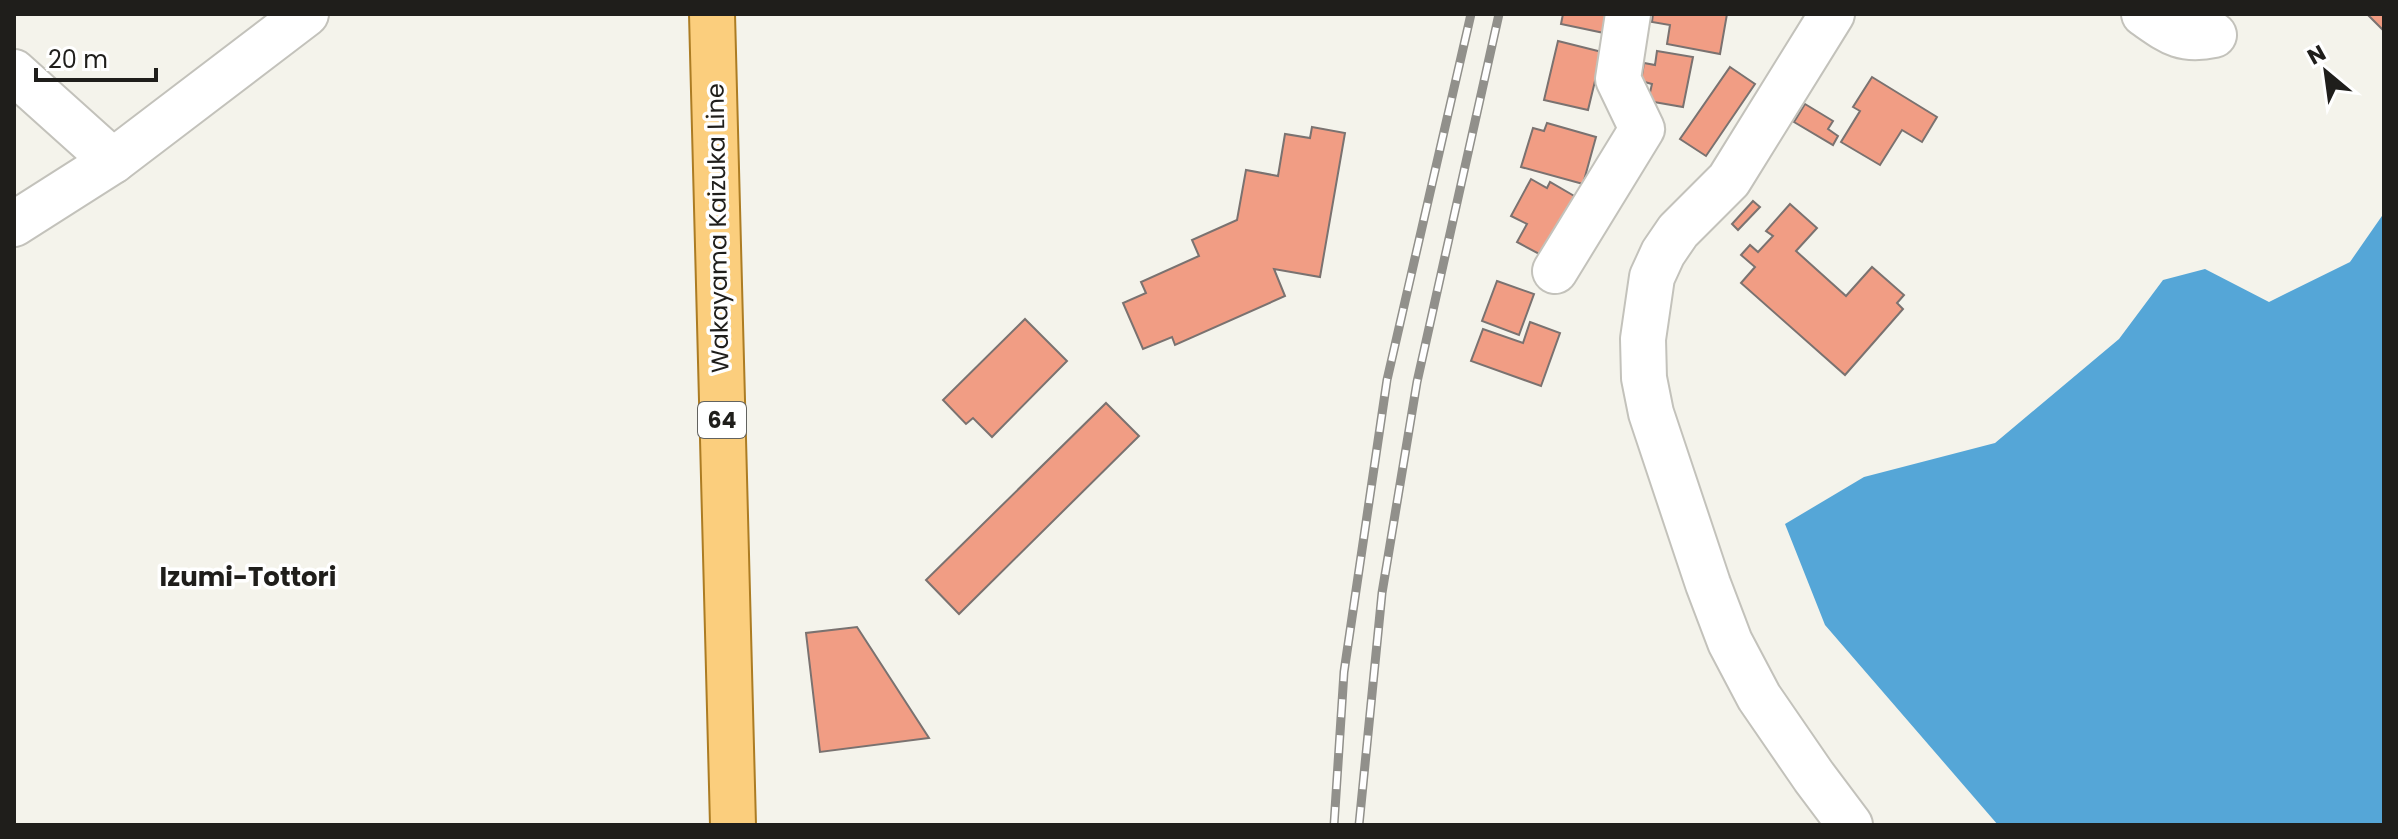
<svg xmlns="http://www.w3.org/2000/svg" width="2398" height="839" font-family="Poppins,sans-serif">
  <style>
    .water { fill: #55a6d7 }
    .building { fill: #f19d84; stroke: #7a7270; stroke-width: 2 }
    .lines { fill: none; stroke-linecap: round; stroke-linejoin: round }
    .minor-casing { stroke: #c3c2bb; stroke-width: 48 }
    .primary-casing { stroke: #ac7c23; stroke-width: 48 }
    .minor { stroke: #fff; stroke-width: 44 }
    .primary { stroke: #fbce7d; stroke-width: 44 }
    .rail-casing { stroke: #91908b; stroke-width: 9 }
    .rail { stroke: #fff; stroke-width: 6; stroke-dasharray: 18; stroke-linecap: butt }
    .labels { text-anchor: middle; stroke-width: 7; stroke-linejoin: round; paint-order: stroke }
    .shield { fill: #fff; stroke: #62625f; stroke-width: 2 }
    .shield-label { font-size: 22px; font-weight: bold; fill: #1f1e1b }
    .street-label { font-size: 24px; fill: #1f1e1b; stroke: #fff }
    .neighbourhood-label { font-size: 26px; font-weight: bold; fill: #1f1e1b; stroke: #fff }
  </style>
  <rect width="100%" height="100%" fill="#f4f3eb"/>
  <polygon class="water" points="2384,213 2384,825 1998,825 1825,625 1785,524 1864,477 1995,443 2119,339 2163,280 2205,269 2269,302 2350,262"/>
  <g class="building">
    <polygon points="1563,14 1608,14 1604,33 1561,24"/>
    <polygon points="1653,14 1727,14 1720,54 1667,44 1670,25 1652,22"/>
    <polygon points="2384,14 2384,31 2368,15"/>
    <polygon points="1558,41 1602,52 1588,110 1544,100"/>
    <polygon points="1657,51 1693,57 1683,107 1648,101 1652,84 1641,81 1644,63 1655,65"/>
    <polygon points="1730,67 1755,84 1706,156 1680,139"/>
    <polygon points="1872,77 1937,117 1922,142 1902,130 1880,165 1841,142 1860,111 1853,107"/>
    <polygon points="1805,104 1833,121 1828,129 1838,136 1833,145 1794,122"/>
    <polygon points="1547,123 1596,137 1583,184 1521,167 1533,128 1544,131"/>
    <polygon points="1312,127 1345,133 1320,277 1274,269 1285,296 1175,345 1172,337 1143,349 1123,303 1146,293 1141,282 1199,256 1192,240 1237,220 1246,170 1278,176 1285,134 1310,138"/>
    <polygon points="1531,179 1547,188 1550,182 1576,197 1543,256 1517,242 1527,224 1511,216"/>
    <polygon points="1753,201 1760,207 1738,230 1732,224"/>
    <polygon points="1790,204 1817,228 1796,251 1846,296 1872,267 1904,295 1897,303 1903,309 1845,375 1741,283 1755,267 1741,255 1750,245 1758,252 1773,236 1766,231"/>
    <polygon points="1497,281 1534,294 1519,335 1482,321"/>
    <polygon points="1025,319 1067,361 992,437 973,418 966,424 943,400"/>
    <polygon points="1530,322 1560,333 1541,386 1471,361 1483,329 1523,343"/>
    <polygon points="1106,403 1139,436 959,614 926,580"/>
    <polygon points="857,627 929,738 820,752 806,633"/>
  </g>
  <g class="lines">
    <defs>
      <g id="minor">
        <polyline points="1832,14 1729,180 1678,231 1663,253 1652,277 1643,339 1644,378 1651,413 1708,584 1730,642 1759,697 1814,777 1850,825"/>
        <path d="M 2144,14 C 2170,32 2181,42 2214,35"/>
        <polyline points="14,72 113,161"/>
        <polyline points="14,224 113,161 306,14"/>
        <polyline points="1555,271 1642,129 1618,79 1628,14"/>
      </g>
      <polyline id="primary" points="712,14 733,825"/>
    </defs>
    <use href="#minor" class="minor-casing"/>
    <use href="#primary" class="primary-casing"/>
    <use href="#minor" class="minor"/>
    <use href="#primary" class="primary"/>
    <defs>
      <g id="rail">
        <polyline points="1334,825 1344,672 1387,380 1471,14"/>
        <polyline points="1359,825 1382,593 1417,382 1499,14"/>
      </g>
    </defs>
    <use href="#rail" class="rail-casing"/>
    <use href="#rail" class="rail"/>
  </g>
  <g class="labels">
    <rect class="shield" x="698" y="402" width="48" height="36" rx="6"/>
    <g class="shield-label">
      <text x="722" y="428">64</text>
    </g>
    <g class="street-label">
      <text transform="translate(718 228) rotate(-91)" y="8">Wakayama Kaizuka Line</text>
    </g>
    <g class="neighbourhood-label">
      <text x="248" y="586">Izumi-Tottori</text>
    </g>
  </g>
  <rect width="2398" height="839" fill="none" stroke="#1f1e1b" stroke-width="32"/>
  <g transform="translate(2326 72) rotate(331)" stroke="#ffffff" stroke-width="6" paint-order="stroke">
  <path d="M0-6L14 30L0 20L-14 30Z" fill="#1f1e1b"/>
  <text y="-12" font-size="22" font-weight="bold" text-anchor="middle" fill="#1f1e1b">N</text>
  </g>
  <path d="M36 68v12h120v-12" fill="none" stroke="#1f1e1b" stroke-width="4"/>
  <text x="48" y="68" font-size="24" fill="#1f1e1b" stroke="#ffffff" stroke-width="6" paint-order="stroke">20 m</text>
</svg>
